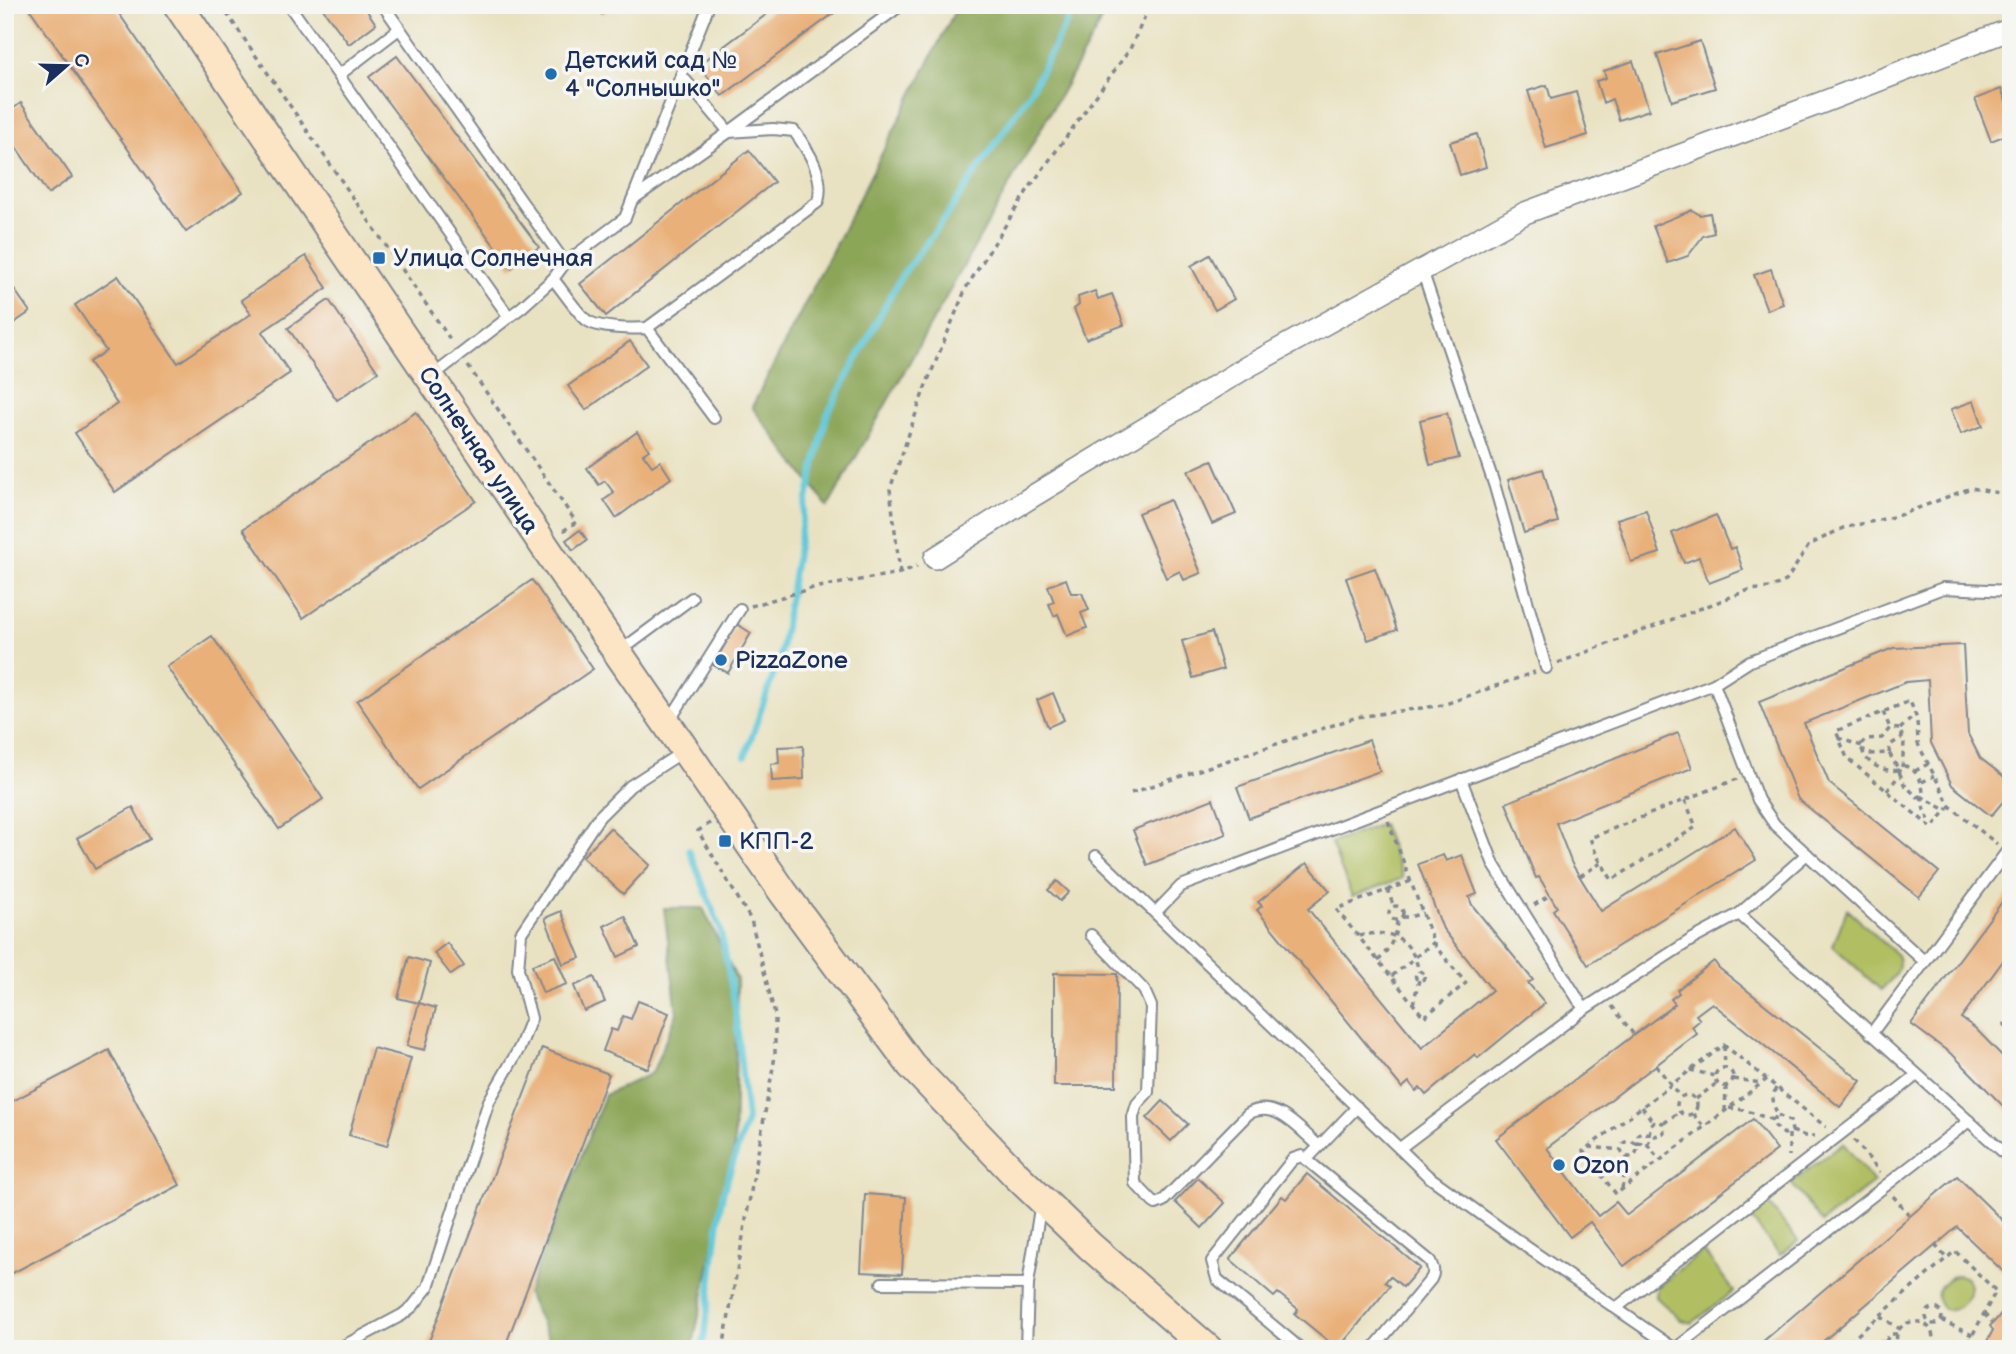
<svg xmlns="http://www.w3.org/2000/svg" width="2016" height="1354" font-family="'Balsamiq Sans',sans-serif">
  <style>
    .green { fill: #b1bf62; stroke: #667760; stroke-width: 2 }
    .forest { fill: #8ca658; stroke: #546a5b; stroke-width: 2 }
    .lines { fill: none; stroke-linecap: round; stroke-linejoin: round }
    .stream { stroke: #5fc9db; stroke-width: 6 }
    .building { fill: #e9b079 }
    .lane-casing { stroke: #828890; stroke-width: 14 }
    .street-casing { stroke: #828890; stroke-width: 24 }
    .secondary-casing { stroke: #828890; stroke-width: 32 }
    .path { stroke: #828890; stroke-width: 3.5; stroke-dasharray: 5 5; stroke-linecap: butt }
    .lane { stroke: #fff; stroke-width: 10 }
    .street { stroke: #fff; stroke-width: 21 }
    .secondary { stroke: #fce5c4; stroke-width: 28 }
    .poi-dot { fill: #1f6fb2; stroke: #f6f6f2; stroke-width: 2.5 }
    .labels { text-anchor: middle; stroke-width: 7; stroke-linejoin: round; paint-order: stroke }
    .poi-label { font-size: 24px; fill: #1b2f5e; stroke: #f6f6f2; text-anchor: start }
    .street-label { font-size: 24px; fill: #1b2f5e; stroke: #f6f6f2 }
  </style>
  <rect width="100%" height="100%" fill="#f6f6f2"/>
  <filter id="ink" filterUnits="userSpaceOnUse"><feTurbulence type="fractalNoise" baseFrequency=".0143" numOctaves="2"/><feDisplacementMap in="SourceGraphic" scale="14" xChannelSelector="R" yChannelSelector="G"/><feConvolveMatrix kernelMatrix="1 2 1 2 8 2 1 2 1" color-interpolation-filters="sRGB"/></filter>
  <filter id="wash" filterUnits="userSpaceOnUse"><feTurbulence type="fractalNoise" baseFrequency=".00686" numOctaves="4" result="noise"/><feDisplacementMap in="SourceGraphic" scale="28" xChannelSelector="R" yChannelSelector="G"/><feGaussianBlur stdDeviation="1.57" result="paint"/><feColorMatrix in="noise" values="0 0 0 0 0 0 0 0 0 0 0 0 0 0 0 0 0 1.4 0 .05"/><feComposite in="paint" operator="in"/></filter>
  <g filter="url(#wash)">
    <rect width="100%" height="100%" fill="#e9e2c2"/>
    <g class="green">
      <polygon points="1382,824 1403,878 1352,897 1331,843"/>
      <path d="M 1847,909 L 1897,955 C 1904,971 1891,979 1881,990 L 1833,946 Z"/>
      <polygon points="1843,1143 1874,1182 1822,1222 1791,1183"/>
      <polygon points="1767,1202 1798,1241 1780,1255 1749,1216"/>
      <polygon points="1703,1251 1734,1291 1692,1323 1681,1320 1656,1297 1657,1287"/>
      <path d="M 1958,1275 C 1977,1279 1970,1297 1959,1307 L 1947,1310 C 1928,1299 1941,1278 1958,1275 Z"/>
    </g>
    <g class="forest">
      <polygon points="958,5 1108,5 1096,31 828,507 752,407"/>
      <polygon points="664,908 703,908 737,980 734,1150 692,1349 554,1349 527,1294 605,1095 652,1073 677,1013"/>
    </g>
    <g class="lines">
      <g class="stream">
        <polyline points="745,756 780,656 803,516 827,415 900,278 945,218 1029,94 1076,5"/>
        <polyline points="689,850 720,928 735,1006 747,1120 722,1196 704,1339 700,1349"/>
      </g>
    </g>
    <g id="blocks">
      <g class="building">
        <polygon points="27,5 113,5 243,192 186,232"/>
        <polygon points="320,5 363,5 376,24 349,44"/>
        <polygon points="595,5 614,5 602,14"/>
        <polygon points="779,5 845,5 722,96 699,65"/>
        <polygon points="1700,41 1715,88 1672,101 1657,55"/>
        <polygon points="397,56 539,247 511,268 369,77"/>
        <polygon points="1633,61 1649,110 1619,120 1612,99 1603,103 1596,81 1606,78 1604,71"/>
        <polygon points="1547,85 1551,99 1576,92 1588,135 1546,148 1528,91"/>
        <polygon points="2001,89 2011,113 2011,133 1991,141 1975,99"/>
        <polygon points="21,103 72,177 48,194 5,131 5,114"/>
        <polygon points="1477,134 1486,167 1460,175 1450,142"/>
        <polygon points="749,150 774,182 606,316 580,284"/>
        <polygon points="1692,210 1700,215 1710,213 1714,233 1703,236 1688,256 1668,263 1653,226"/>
        <polygon points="1210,255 1234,299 1215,310 1191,266"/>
        <polygon points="306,256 327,288 262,332 290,373 115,492 75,433 117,404 89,362 106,351 75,305 118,276 178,363 251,314 241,300"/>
        <polygon points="1771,269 1783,304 1767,310 1754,275"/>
        <polygon points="5,276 30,312 5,329"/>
        <polygon points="1095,291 1098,299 1112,294 1124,325 1086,339 1074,309 1079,305 1078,297"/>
        <polygon points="329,300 378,372 337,400 288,328"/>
        <polygon points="630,341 647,365 586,410 568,386"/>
        <polygon points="1974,401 1983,426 1961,434 1951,409"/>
        <polygon points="416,412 476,501 303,618 243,529"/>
        <polygon points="1447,413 1459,458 1430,465 1420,420"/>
        <polygon points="637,432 649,450 643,454 652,466 660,461 671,478 616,518 604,500 614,493 605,481 599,485 587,468"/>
        <polygon points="1212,460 1236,514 1212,524 1188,471"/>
        <polygon points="1543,469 1558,522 1524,533 1508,480"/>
        <polygon points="1170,500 1201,573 1184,580 1180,571 1166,578 1138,513"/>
        <polygon points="1646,510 1660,553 1631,562 1617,519"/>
        <polygon points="1716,515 1730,549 1735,547 1743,570 1709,583 1699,557 1684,563 1672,533"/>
        <polygon points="580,530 587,540 573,550 566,540"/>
        <polygon points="1375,568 1397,630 1368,640 1346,578"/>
        <polygon points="1066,579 1071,593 1082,593 1089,610 1081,613 1087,628 1067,636 1058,614 1054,616 1049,604 1054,602 1048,586"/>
        <polygon points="532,580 593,669 418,789 357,701"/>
        <polygon points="737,624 751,633 728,673 713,665"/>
        <polygon points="1212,632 1223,669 1193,678 1182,641"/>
        <polygon points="212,636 323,799 279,829 167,667"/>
        <polygon points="1963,645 1968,734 1980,758 2011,782 2011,792 1991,816 1952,785 1931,743 1928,680 1906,682 1804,723 1829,783 1939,872 1919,897 1798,799 1759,702 1893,648"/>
        <polygon points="1053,693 1064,720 1048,727 1037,700"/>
        <polygon points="1678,733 1692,768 1556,823 1572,864 1601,911 1735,827 1756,860 1588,965 1553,910 1557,907 1539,877 1536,878 1506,803"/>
        <polygon points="1369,740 1380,771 1249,818 1237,787"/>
        <polygon points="803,746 804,779 772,781 771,764 779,763 778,747"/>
        <polygon points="1213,799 1226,834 1147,865 1133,830"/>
        <polygon points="133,807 150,839 95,869 77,838"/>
        <polygon points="610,828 650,865 623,894 582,857"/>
        <polygon points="1443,855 1446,861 1462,855 1477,894 1469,897 1472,905 1533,980 1528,983 1545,1003 1478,1058 1475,1054 1426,1095 1420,1088 1416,1091 1409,1082 1402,1088 1257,910 1262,906 1258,902 1307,863 1330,891 1308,909 1422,1048 1492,990 1443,929 1418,864"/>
        <polygon points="1057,881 1069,892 1060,901 1048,890"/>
        <polygon points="2011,890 2011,950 1961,1018 1975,1028 2011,1065 2011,1114 1954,1056 1911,1024"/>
        <polygon points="561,911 580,958 563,964 545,918"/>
        <polygon points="625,916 639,947 618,957 604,926"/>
        <polygon points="447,943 464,966 451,975 434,953"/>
        <polygon points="555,956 567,984 543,993 532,965"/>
        <polygon points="409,957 430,963 419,1003 398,998"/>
        <polygon points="1714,961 1719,968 1861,1081 1840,1107 1712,1003 1696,1015 1700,1020 1692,1027 1697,1034 1547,1148 1598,1216 1616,1202 1627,1215 1753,1119 1777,1150 1624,1266 1590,1222 1570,1237 1496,1139 1675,1004 1671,999 1679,993 1677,990"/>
        <polygon points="1054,973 1117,974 1116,1086 1054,1086"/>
        <polygon points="594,977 605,1002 584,1011 574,986"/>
        <polygon points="638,1001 669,1013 648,1069 603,1051 611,1029 617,1031 623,1016 631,1019"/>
        <polygon points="419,1003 436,1008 425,1050 407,1046"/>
        <polygon points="373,1048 411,1058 387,1146 349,1135"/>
        <polygon points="542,1048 609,1074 504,1349 426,1349"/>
        <polygon points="109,1050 180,1185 5,1277 5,1105"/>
        <polygon points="1163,1101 1188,1124 1171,1141 1147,1118"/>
        <polygon points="1307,1174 1420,1268 1403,1287 1390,1276 1385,1282 1390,1286 1338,1349 1295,1314 1298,1309 1278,1293 1274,1297 1230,1259 1282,1196 1286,1199"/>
        <polygon points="1957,1176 2011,1229 2011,1279 1957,1227 1814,1349 1764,1349 1760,1344"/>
        <polygon points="1198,1178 1225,1203 1202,1228 1175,1202"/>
        <polygon points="865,1194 906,1197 902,1274 861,1272"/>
        <polygon points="2011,1304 2011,1349 1983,1349 1993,1330 1990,1326"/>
      </g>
    </g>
  </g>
  <g filter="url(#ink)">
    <use href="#blocks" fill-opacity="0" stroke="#828890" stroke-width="2"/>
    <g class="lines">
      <defs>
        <g id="lane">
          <polyline points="289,5 509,317"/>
          <polyline points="383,5 565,263"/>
          <polyline points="339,75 399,29"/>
          <polyline points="681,75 729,132 901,5"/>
          <polyline points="1422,270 1495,487 1546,668"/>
          <path d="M 553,279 C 561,288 579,316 588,321 C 600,329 633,329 647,328 L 818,202 C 825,176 809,151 794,131 L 773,129 L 729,132 L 632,200"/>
          <polyline points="647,328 714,418"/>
          <polyline points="431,377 522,307 553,279 565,263 625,218 709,5"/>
          <polyline points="619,652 692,598"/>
          <polyline points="1714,684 1758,800 1775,825 1925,962"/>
          <polyline points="668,723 740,609"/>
          <polyline points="1461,779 1494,865 1584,1009"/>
          <polyline points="1096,856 1428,1176 1528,1248 1675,1349"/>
          <polyline points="1155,913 1181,886 1714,684 1750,661 1943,588 2011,591"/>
          <polyline points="1739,914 2011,1159"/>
          <path d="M 1091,935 L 1144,990 L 1151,1006 L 1148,1092 L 1137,1104 L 1133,1117 L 1135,1183 L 1153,1202 L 1156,1204 L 1163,1201 L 1248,1114 C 1275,1098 1300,1130 1319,1146"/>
          <polyline points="1871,1034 2011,846"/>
          <polyline points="1400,1148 1584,1009 1691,940 1739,914 1807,854"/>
          <polyline points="1307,1159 1357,1107"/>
          <polyline points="882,1283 1028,1284"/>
          <polyline points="1616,1308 1917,1075"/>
          <polyline points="338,1349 402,1315 413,1306 428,1287 489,1101 520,1047 531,1018 518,969 521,933 599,817 630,786 684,751"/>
          <polyline points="1026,1349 1028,1284 1041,1202"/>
          <path d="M 1301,1349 L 1217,1279 L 1212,1261 L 1293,1159 L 1302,1156 L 1430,1261 C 1433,1268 1435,1272 1431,1279 L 1373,1349"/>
          <polyline points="1675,1349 1969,1121"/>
        </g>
        <polyline id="street" points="935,558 1033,496 1247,367 1525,213 1826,101 2011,29"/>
        <polyline id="secondary" points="178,5 556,563 783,892 911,1065 1018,1177 1090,1246 1208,1349"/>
      </defs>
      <use href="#lane" class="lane-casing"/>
      <use href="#street" class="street-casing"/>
      <use href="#secondary" class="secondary-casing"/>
      <g class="path">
        <polyline points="221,5 452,342"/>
        <polyline points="468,366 576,522 563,531"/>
        <polyline points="900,573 890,489 924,390 966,288 1027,191 1130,49 1150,5"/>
        <polyline points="751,606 813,588 900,573 917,566"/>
        <polyline points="1558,663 1749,590 1770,588 1786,581 1809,545 1843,528 1897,516 1971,488 2011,495"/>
        <polyline points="1883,712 1890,728"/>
        <polyline points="1900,729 1915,715"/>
        <polyline points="1838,738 1862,746"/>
        <path d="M 1861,749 L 1869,754 L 1889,753 L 1899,770 C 1883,773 1860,762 1862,743 L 1867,739 L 1882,738 L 1890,728 L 1900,729 L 1904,743 L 1902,767"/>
        <polyline points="1889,753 1890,745 1903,737"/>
        <polyline points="1915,771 1928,764"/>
        <polyline points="1922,782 1934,776"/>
        <path d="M 1887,791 L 1900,774 L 1904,784 L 1917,797 L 1923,795 C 1923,783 1918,770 1905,766 L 1899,770 L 1900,774"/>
        <polyline points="1131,793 1357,717 1443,705 1535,672"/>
        <polyline points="1921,796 1924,810 1931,824"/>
        <polyline points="1921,796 1946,810"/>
        <polyline points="1685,800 1696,827 1612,880 1597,856 1590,838 1737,779"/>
        <polyline points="1950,806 1932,828 1847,758 1836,731 1910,701 1917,719 1918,744 1950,806 1997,844"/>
        <polyline points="1388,821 1435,946 1466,983 1424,1017 1336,909 1411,881"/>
        <polyline points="710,823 698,831 751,920 775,1015 775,1056 723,1349"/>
        <polyline points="1580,876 1601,863"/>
        <polyline points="1387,889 1394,907"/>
        <polyline points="1534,905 1550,895"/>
        <circle cx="1396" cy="913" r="7"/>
        <polyline points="1402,917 1410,917 1423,913"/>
        <path d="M 1359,936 C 1391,928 1412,938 1419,972"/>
        <path d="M 1378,961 C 1390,948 1396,938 1397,920"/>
        <circle cx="1420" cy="976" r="4.5"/>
        <polyline points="1392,976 1434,942"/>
        <polyline points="1413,1004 1419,980"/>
        <polyline points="1612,1006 1634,1035"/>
        <polyline points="2011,1015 2004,1025 2011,1031"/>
        <polyline points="1724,1046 1725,1068"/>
        <polyline points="1656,1065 1680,1097"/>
        <circle cx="1724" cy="1077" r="9"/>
        <polyline points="1690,1070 1715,1076"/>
        <polyline points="1733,1079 1762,1083"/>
        <path d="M 1767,1079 L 1616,1194 L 1583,1151 L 1724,1045 C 1758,1072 1792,1100 1826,1127"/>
        <path d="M 1776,1088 C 1771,1098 1773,1105 1778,1115"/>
        <circle cx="1687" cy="1105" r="10"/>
        <polyline points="1696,1099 1717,1083"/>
        <polyline points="1642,1107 1653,1122"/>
        <polyline points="1729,1108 1744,1110 1773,1120"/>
        <polyline points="1725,1111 1726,1087"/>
        <polyline points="1693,1114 1704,1127"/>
        <polygon points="1778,1115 1790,1121 1792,1131 1784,1134 1775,1126 1773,1120"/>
        <polyline points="1664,1123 1679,1112"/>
        <polyline points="1792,1131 1805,1136 1814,1136"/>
        <polyline points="1649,1134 1651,1124 1655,1121 1663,1123 1664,1133 1655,1136 1651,1133"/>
        <polyline points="1789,1134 1789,1156"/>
        <polyline points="1854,1140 1880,1172"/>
        <circle cx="1629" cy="1149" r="8"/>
        <polyline points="1647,1144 1660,1160"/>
        <polyline points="1635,1145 1638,1142 1638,1134 1642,1132 1649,1134 1649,1142 1646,1145 1638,1142"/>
        <polyline points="1589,1147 1621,1150"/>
        <polyline points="1622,1189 1627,1157"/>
        <polyline points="1893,1196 1910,1216"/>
        <polyline points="1935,1245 1947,1259"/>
        <circle cx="1934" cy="1316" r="8"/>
        <polyline points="1984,1314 1992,1322"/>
        <polyline points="1880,1316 1900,1329"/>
        <polyline points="1941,1320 1972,1335"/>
        <polyline points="1886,1341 1890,1334 1897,1334"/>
        <polyline points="1849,1343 1886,1342 1892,1349"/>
        <polyline points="1853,1349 1848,1343 1955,1251 1996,1291 1965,1349"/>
        <path d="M 1899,1349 C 1884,1314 1944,1311 1931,1349"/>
      </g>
      <use href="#lane" class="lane"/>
      <use href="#street" class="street"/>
      <use href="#secondary" class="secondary"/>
    </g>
  </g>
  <g class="poi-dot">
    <circle cx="551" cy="74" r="7"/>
    <rect x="372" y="251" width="14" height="14" rx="3.5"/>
    <circle cx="721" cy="660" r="7"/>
    <rect x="718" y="834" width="14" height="14" rx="3.5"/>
    <circle cx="1559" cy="1165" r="7"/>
  </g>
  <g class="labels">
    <g class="poi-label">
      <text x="565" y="68">Детский сад №<tspan x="565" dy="28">4 "Солнышко"</tspan></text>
      <text x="393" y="266">Улица Солнечная</text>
      <text x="735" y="668">PizzaZone</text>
      <text x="739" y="849">КПП-2</text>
      <text x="1573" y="1173">Ozon</text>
    </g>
    <g class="street-label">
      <text transform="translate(479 450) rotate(56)" y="8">Солнечная улица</text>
    </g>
  </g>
  <rect width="2016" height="1354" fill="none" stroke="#f6f6f2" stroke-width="28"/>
  <g transform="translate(66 66) rotate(70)" stroke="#f6f6f2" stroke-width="5" paint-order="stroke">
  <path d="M0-5L12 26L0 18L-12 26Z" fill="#1b2f5e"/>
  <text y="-10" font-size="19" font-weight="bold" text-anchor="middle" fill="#1b2f5e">С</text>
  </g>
</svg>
